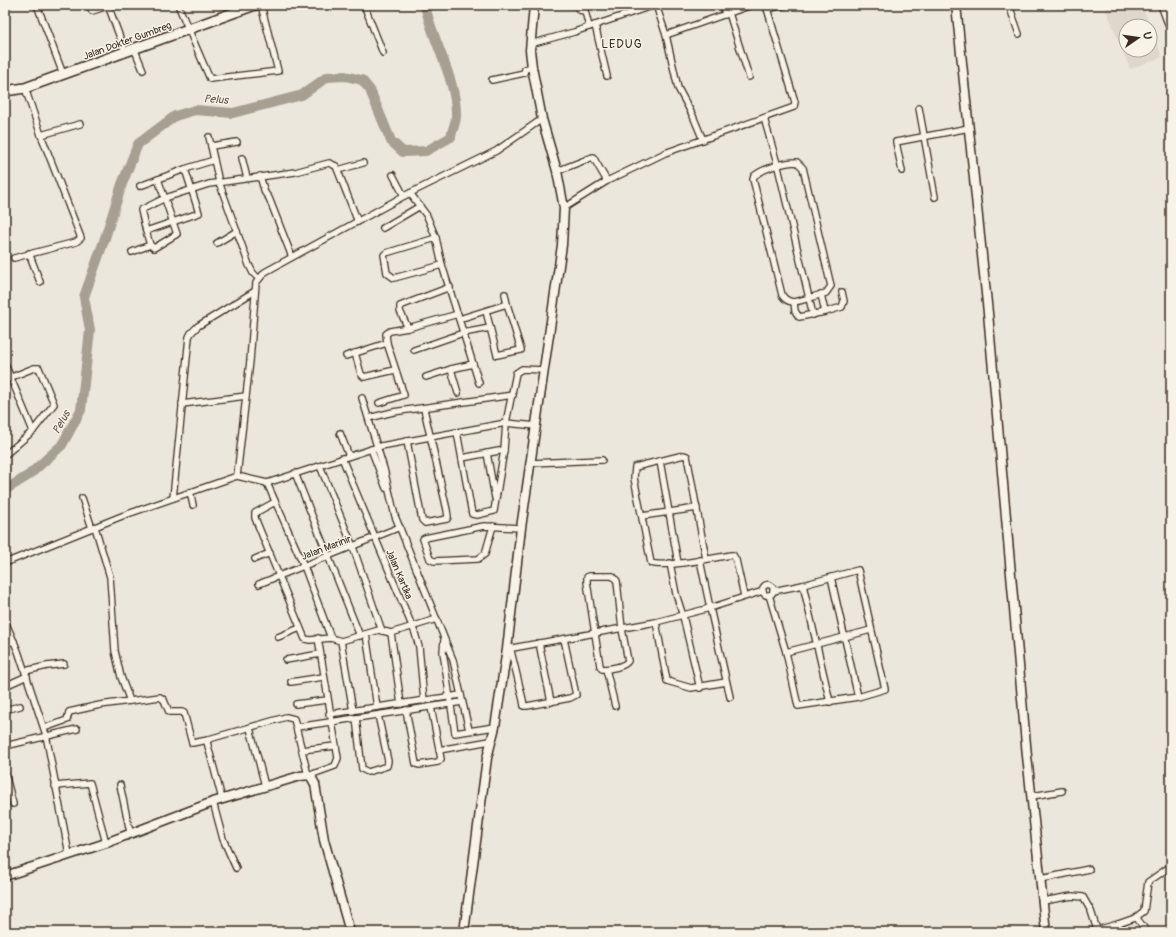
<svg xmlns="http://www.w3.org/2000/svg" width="1176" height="937" font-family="Pangolin,sans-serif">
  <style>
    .built { fill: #ddd7cc; fill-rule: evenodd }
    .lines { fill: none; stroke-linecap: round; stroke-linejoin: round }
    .river { stroke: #a89f93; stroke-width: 10 }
    .street-casing { stroke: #3b2a1e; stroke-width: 8 }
    .secondary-casing { stroke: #3b2a1e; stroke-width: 11 }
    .primary-casing { stroke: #3b2a1e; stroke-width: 12 }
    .street { stroke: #f7f3e8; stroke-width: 5.5 }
    .secondary { stroke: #f7f3e8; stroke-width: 8 }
    .primary { stroke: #f7f3e8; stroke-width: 9 }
    .labels { text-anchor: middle; stroke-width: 3; stroke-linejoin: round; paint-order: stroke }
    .street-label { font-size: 10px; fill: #3b2a1e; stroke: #f7f3e8 }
    .water-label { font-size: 11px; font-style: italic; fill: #615347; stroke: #f7f3e8 }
    .quarter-label { font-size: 12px; letter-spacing: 1px; fill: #3b2a1e; stroke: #f7f3e8 }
  </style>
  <rect width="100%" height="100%" fill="#ece7dc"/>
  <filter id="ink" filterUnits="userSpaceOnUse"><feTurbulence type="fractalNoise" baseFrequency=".025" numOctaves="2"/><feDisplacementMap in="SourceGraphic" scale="8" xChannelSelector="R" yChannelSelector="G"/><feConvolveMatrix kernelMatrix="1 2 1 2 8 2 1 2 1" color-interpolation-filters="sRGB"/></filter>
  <g filter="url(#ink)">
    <path class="built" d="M 1104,5 L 1142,5 L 1162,57 L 1130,69 ZM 1126,26 L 1150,26 L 1150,50 L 1126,50 Z"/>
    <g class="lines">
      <path class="river" d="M 5,490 L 29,475 L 62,445 L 81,410 L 90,330 L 84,297 L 105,238 L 122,184 L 138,144 L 175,116 L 195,110 L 233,113 L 302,95 L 327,77 L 345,76 L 362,80 L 370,90 L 391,141 L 403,152 L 426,151 L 451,137 C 452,130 456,123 456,116 C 457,79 432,41 425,5"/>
      <defs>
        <g id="street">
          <polyline points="37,5 63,74"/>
          <polyline points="79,5 84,5"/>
          <polyline points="89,5 92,11 105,7 109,8 125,51"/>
          <polyline points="178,5 210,79 278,71 261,5"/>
          <polyline points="364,5 383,53"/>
          <polyline points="577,5 579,10 585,11 589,27"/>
          <polyline points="656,5 666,35 678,88 693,116 703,140"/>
          <polyline points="723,5 725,15"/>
          <polyline points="1009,5 1019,34"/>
          <polyline points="1161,5 1171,32"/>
          <polyline points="767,9 785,5"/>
          <polyline points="729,13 749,77"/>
          <polyline points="595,25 607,76"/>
          <polyline points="666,35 752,5"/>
          <polyline points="530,44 574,32 655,5"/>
          <polyline points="134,48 143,70"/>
          <polyline points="492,80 524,73 525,69 532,67"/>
          <polyline points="919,108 935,197"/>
          <path d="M 764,118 L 778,167 L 809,298 C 799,301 789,306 782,295 L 753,179 L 754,176 C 764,168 785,162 797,162 L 803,168 L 831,286 L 826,293 L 809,298 L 813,315"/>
          <polyline points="41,135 80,124"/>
          <polyline points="209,137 219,182 249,265 253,273 258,278"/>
          <polyline points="211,146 237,142"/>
          <polyline points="242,158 247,178"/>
          <polyline points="338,170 363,163"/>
          <polyline points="557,171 593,157 607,181"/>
          <polyline points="902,171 896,142 969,128"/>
          <polyline points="393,175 404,196"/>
          <polyline points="260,176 265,193 269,198 292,257"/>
          <polyline points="140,186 185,169 214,160"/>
          <polyline points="410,193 427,216 436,238 442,265 479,383"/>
          <polyline points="564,208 607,181 665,153 794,107 795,102 766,5"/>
          <polyline points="383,228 420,206"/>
          <polyline points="146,231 141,210 165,198 209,184 295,172 329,163 336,166 358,222"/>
          <polyline points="436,238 386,253 384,255 387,273 394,278 442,265"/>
          <polyline points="217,243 237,231"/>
          <polyline points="150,245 154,248 177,234 158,179"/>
          <polyline points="132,252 150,245 146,231 199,213 185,169"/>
          <polyline points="29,253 40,282"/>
          <polyline points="14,258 76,242 81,238 41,135 25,88"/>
          <polyline points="505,294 507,304"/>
          <polyline points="821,294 825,312 842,307 844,301 842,292"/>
          <polyline points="794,302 795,311 799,317 825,312"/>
          <polyline points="459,319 507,304 521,350 497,355 486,311"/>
          <polyline points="408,328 400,311 400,306 450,287"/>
          <polyline points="414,350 463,333 490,328"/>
          <polyline points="355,353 361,374 364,377 395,370"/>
          <polyline points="346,356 387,343"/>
          <polyline points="5,364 33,431"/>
          <polyline points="451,369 458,393"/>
          <polyline points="426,377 451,369 473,364"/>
          <polyline points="362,398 384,469 395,516 453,660 469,730"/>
          <polyline points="379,403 404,395 387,343 386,334 390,331 408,328 458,314"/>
          <polyline points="182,404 246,396"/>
          <polyline points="369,418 393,412 513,395"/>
          <polyline points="457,432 472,514 477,515 494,511 504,450 506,423 516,373 522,369 544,370"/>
          <polyline points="340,433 349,456"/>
          <polyline points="407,441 422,520 425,523 447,519 448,517 447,510 424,409"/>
          <polyline points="371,449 386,488"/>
          <polyline points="487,453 495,498"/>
          <polyline points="5,455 33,431 54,404 39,368 34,368 9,378"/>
          <polyline points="342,458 415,633 419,647 424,701"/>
          <polyline points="462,458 504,450"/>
          <polyline points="660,461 678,563"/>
          <polyline points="530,463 602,460"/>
          <polyline points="320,466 353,547 382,631"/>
          <polyline points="295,473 360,636"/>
          <polyline points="237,476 250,361 256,283 265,272 404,196 496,151 542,119"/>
          <polyline points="267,483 304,566 331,638"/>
          <polyline points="190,492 193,505"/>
          <polyline points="82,498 92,528"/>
          <polyline points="173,498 189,337 191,333 198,326 255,291"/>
          <polyline points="275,502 255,513 255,518 305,639 310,640 331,638 341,641 379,630 391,633 437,619"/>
          <polyline points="642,516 697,508"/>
          <polyline points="493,526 485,554 478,559 434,561 430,559 423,539 425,538 484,526 521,528"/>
          <polyline points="95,527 110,577 115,651 121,677 130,701"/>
          <polyline points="255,559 270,553"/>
          <path d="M 706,559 L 687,456 L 684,455 L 635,467 L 634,478 L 651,563 C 666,568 714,558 731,555 L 733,555 L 736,560 L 744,596"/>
          <polyline points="700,560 710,608 763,591"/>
          <polyline points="5,563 122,516 237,476 267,483 381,446 506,423 536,426"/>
          <polyline points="670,563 676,594 683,616 700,688"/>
          <path d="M 589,576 L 613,576 L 617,581 L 622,629 L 628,661 C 624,667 610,669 602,669 L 600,666 L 587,582 L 587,577 Z"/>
          <polyline points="831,577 858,697"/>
          <polyline points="259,584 400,527"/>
          <circle cx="768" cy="590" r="5.5"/>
          <polyline points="803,585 830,702"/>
          <polyline points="769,595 786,652 798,706 858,697 885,689 858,570 803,585 773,591"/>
          <polyline points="5,621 18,651 46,735 69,854"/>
          <polyline points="656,622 667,681 691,688 726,682"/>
          <polyline points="391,633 401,704"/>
          <polyline points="366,634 377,707"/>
          <polyline points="278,637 300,628"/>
          <polyline points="444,640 443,652 455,733 495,727"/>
          <polyline points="341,641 353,711"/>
          <polyline points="539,643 551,702"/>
          <polyline points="5,644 14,641"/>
          <polyline points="510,647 523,700 524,706 527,706 570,698 576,695 564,639"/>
          <polyline points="507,649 656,622 710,608 730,697"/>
          <polyline points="786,652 871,630"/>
          <polyline points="286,660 320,654"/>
          <polyline points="606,669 615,706"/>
          <polyline points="25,671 47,666 64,664"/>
          <polyline points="291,682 323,677"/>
          <polyline points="5,686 27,676"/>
          <polyline points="296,704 327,700"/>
          <polyline points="5,710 20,706"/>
          <polyline points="406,710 416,764 419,765 438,762 441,759 431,707"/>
          <polyline points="329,714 461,695"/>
          <polyline points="356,718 362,769 368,772 387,766 388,761 378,715"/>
          <polyline points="297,727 462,702"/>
          <polyline points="44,728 67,720 69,712 100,705 160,697 164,700 169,712 182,712 184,713 192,743 208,740"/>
          <polyline points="250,728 265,786"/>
          <polyline points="5,746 77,729"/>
          <polyline points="302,750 335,746"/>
          <polyline points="439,750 490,741"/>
          <polyline points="5,773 13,804"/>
          <polyline points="310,775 335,766 338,758 318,638"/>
          <polyline points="120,785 130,832"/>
          <polyline points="55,786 90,783 106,843"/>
          <polyline points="1032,796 1062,791"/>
          <polyline points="222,799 207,742 209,739 286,717 294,719 308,775"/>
          <polyline points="213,802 223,839 236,868"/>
          <polyline points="1041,879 1089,869"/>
          <polyline points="1043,901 1072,896 1083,897 1091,911 1097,930"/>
          <polyline points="1136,917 1147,932"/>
          <polyline points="1090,932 1118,924"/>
          <polyline points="1120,932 1118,924 1135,918 1144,911 1148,882 1171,866"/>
        </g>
        <g id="secondary">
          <polyline points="956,5 988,313 1027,756 1046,932"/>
          <polyline points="5,876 106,843 213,802 300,776 310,775 315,784 324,840 350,932"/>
          <polyline points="464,932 487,758 495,727 507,649 521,528 562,245 564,208 557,171 542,119 532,67 530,50 534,5"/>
        </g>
        <polyline id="primary" points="5,91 25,88 255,5"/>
      </defs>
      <use href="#street" class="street-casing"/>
      <use href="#secondary" class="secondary-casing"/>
      <use href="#primary" class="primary-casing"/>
      <use href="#street" class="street"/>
      <use href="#secondary" class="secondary"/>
      <use href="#primary" class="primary"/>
    </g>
  </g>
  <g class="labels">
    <g class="street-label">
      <text transform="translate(127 40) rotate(-20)" y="4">Jalan Dokter Gumbreg</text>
      <text transform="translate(326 547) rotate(-21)" y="4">Jalan Marinir</text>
      <text transform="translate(400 574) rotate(67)" y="4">Jalan Kartika</text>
    </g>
    <g class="water-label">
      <text transform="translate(216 99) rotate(4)" y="4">Pelus</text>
      <text transform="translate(61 422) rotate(-61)" y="4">Pelus</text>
    </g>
    <g class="quarter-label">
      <text x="622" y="48">LEDUG</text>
    </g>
  </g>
  <rect width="1176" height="937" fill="none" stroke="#f7f3e8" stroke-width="20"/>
  <rect x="10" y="10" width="1156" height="917" fill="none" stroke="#3b2a1e" stroke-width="1.5" filter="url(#ink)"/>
  <g transform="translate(1138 38) rotate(77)"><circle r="19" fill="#f7f3e8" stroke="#aca397"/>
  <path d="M0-3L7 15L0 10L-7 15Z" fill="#3b2a1e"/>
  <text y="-6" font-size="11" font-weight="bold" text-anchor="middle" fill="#3b2a1e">U</text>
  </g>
</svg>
